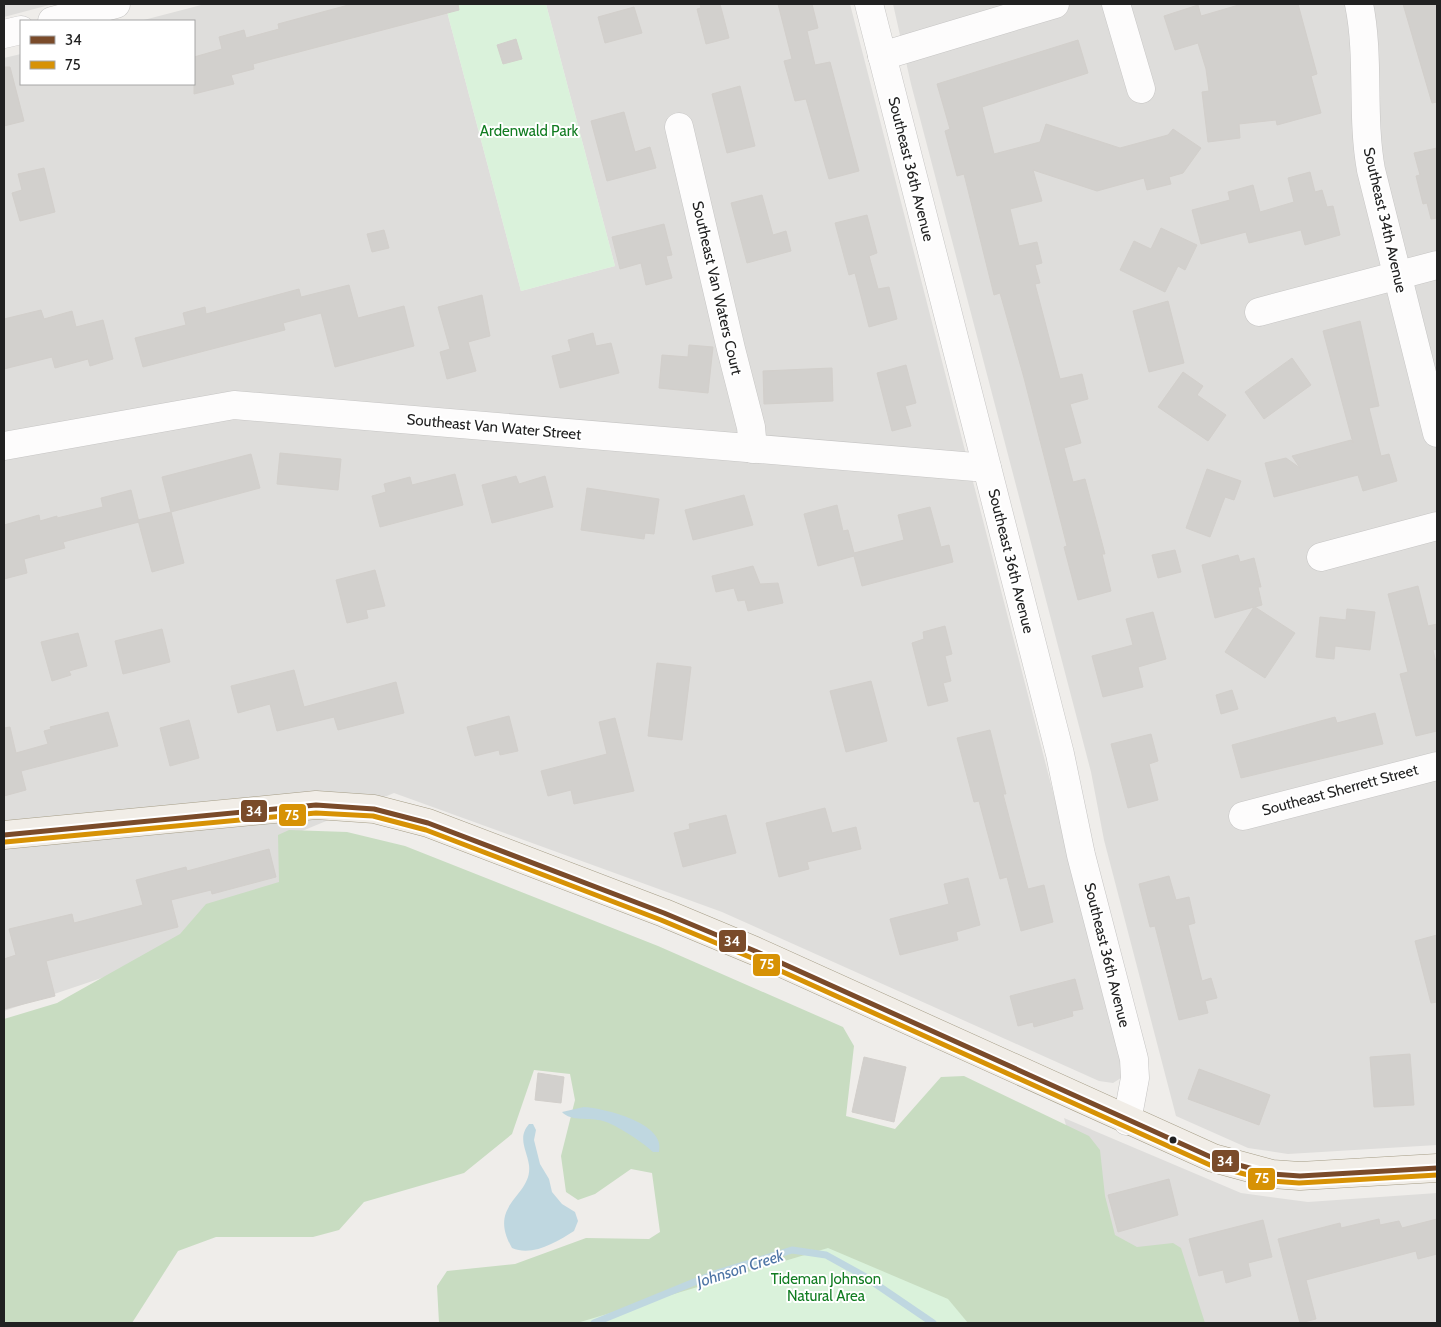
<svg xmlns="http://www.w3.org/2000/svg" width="1441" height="1327" font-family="Cabin,sans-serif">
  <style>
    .residential { fill: #dedddb }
    .forest { fill: #c8dcc1 }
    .park { fill: #daf2db }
    .water { fill: #bfd7e0 }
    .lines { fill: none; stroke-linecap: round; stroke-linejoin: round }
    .stream { stroke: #bfd7e0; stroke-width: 7 }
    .building { fill: #d2d0cd; stroke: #d2cfcb }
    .minor-casing { stroke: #c6c5c4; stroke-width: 29 }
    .major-casing { stroke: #a59d87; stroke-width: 29 }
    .minor { stroke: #fdfcfc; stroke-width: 28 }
    .major { stroke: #f1ede7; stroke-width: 28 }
    .bus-1-casing { stroke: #fff; stroke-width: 9 }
    .bus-2-casing { stroke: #fff; stroke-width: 9 }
    .bus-1 { stroke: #7a4b2a; stroke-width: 5 }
    .bus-2 { stroke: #d79205; stroke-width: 5 }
    .bus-dot { fill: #212121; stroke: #fff; stroke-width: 2 }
    .labels { text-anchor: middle; stroke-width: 4; stroke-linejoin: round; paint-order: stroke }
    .park-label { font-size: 15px; fill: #117c21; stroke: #fff }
    .street-label { font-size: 15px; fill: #212121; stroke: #fff }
    .water-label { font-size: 16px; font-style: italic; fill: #4d74a5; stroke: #fff }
    .line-badge { stroke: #fff; stroke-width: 2 }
    .badge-label { font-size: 14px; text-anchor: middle; font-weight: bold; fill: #fff }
  </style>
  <rect width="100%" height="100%" fill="#efedea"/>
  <g class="residential">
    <polygon points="4,4 53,4 4,17"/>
    <polygon points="205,4 445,4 521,291 615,266 546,4 850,4 1124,1068 1121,1078 1113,1083 1099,1081 722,912 394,793 302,831 320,904 4,1011 4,58 21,54 21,84 194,84 194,21 140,21"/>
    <polygon points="893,4 1437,4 1437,1145 1288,1154 1248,1148 1176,1116 1104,840 1091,772 911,84"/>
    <polygon points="1064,1118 1241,1193 1308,1202 1437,1193 1437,1323 1121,1323"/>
  </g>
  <polygon class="forest" points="289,830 347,832 405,846 658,946 843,1027 854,1046 846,1116 895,1129 941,1077 964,1076 1089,1136 1100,1150 1105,1196 1115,1235 1137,1247 1173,1243 1181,1248 1205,1323 439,1323 437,1286 447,1271 515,1264 586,1238 649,1239 660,1232 652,1173 631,1169 595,1194 578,1200 566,1192 561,1156 575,1100 570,1074 534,1070 512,1134 464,1173 364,1202 339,1230 313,1237 216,1237 178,1251 132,1323 4,1323 4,1019 57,1003 180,934 206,904 279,882 278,835"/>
  <g class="park">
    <polygon points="445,4 546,4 615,266 521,291"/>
    <polygon points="828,1248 948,1299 968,1323 577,1323"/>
  </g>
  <g class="water">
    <path d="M 584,1107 C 603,1108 667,1123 659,1152 L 653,1152 C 644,1143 615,1124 603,1121 C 590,1117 571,1122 562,1112 Z"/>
    <path d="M 529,1124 L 533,1124 L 536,1130 L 534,1140 L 540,1164 L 549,1179 L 552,1192 L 562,1204 L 575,1212 L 578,1221 L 574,1231 C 557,1242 532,1257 512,1248 C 486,1203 533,1197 529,1165 C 527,1150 517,1138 529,1124 Z"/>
  </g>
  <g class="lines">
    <polyline class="stream" points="594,1323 714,1274 792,1250 826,1255 864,1276 933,1323"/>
  </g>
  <g class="building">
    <polygon points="352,4 458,4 459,10 253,64 254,69 231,75 234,84 194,94 194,57 222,49 219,37 244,30 246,38 279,29 278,24"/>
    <polygon points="700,4 720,4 729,38 706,44 697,9 701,8"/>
    <polygon points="778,4 812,4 818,28 807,31 815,65 830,62 859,171 829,179 806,99 795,101 784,61 792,59"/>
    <polygon points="1242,4 1298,4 1317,74 1311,76 1321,113 1277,125 1276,120 1239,124 1240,138 1208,142 1202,92 1209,91 1206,69 1198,43 1175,50 1164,16 1198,5 1201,16"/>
    <polygon points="1403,4 1437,4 1437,102 1432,103"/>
    <polygon points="634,7 642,33 605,43 598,17"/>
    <polygon points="516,39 522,59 503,64 497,45"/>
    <polygon points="1078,40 1088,73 982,107 994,154 1040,142 1046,124 1120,148 1168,135 1173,129 1201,148 1183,173 1169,177 1171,184 1147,190 1144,178 1097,191 1033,170 1042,201 1010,209 1019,246 1037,242 1042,263 1035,265 1040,283 1035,284 1060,379 1082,374 1088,399 1070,404 1081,443 1064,448 1073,482 1085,479 1105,554 1102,554 1111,591 1078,600 1064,547 1067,546 1024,378 1000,293 994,295 964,174 957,176 945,131 950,129 937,84"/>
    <polygon points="4,67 10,67 24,121 4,126"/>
    <polygon points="740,86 755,146 727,153 712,94"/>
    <polygon points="624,112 635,152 650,147 656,168 607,181 591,121"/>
    <polygon points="1437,148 1437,218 1431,219 1427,203 1423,204 1416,176 1420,175 1414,153"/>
    <polygon points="44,168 55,212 20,221 12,193 22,190 18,174"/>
    <polygon points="1310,172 1315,192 1322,190 1327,207 1333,206 1340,235 1305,245 1301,230 1249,243 1246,232 1201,244 1192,210 1230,200 1228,192 1253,185 1260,212 1294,202 1288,178"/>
    <polygon points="762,195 773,235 786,231 791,251 747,263 731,203"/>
    <polygon points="867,215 877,253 869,256 878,289 889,287 897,319 869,327 855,273 849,275 835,223"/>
    <polygon points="664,224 672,255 666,256 672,278 646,285 641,263 620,269 612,237"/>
    <polygon points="1161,228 1197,245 1185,270 1178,266 1165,292 1120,270 1134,241 1151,249"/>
    <polygon points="384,230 389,248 372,252 367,234"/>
    <polygon points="349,285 358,318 404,306 414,346 335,367 321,313 283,323 285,330 143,367 135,338 186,325 183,313 205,307 206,314 299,289 301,297"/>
    <polygon points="482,295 490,336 468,342 476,371 447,379 440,352 450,349 438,307"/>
    <polygon points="1168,301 1184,363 1149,372 1133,311"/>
    <polygon points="41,310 44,319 72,311 76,327 103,320 113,359 90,366 88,359 55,368 52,357 4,369 4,319"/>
    <polygon points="1360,321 1379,406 1369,408 1381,456 1389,454 1397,481 1363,491 1358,475 1274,497 1265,463 1286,458 1300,468 1292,456 1351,440 1353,443 1323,331"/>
    <polygon points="593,333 596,346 611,343 619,373 560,388 552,356 571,351 568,340"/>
    <polygon points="689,345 713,347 708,393 659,388 662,355 688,357"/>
    <polygon points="1292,358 1311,385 1264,419 1245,392"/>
    <polygon points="906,365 916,403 905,406 911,426 892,431 877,373"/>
    <polygon points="832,368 833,401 764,404 763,371"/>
    <polygon points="1183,372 1203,386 1197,395 1226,415 1208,441 1158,407"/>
    <polygon points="280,453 341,459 338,490 277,484"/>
    <polygon points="251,454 260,488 171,512 162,477"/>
    <polygon points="1207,469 1241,481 1234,500 1225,497 1210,537 1186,528"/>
    <polygon points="455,474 463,505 380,527 372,496 386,492 384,484 410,477 412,485"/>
    <polygon points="516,476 519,484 545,476 553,507 492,523 482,485"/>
    <polygon points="587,488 659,499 654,534 645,533 644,539 581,530"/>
    <polygon points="131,490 139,522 63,542 65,548 24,559 27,573 4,579 4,525 39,515 40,521 57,516 57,518 103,507 101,498"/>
    <polygon points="744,495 753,525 693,540 685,510"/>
    <polygon points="837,505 843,531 848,530 854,553 904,540 898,515 930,507 941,547 949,545 953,562 862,586 854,556 818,566 804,514"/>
    <polygon points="171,512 184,563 152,572 138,520"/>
    <polygon points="1175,550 1181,572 1158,578 1152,555"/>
    <polygon points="1238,555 1240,562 1254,558 1261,587 1258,587 1262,605 1255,607 1295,633 1265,678 1225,652 1254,607 1215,618 1202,565"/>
    <polygon points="753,566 760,584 778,583 783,603 748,611 745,600 738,601 734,588 716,592 712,576"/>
    <polygon points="375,570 385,606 366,610 368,618 347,623 336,580"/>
    <polygon points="1418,586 1428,626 1437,624 1437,649 1433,650 1437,667 1437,731 1416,736 1400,674 1408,672 1388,594"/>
    <polygon points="1347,609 1375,612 1370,650 1335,646 1334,659 1316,657 1320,617 1346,620"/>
    <polygon points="1153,612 1166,659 1138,667 1143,687 1103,697 1092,656 1133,645 1126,619"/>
    <polygon points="945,626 952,654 945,656 951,681 943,683 948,701 928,706 912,643 924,639 923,632"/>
    <polygon points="162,629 170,662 123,674 115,641"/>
    <polygon points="78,633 87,666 69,671 71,675 52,681 41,642"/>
    <polygon points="657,663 691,667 682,740 648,736"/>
    <polygon points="294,670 304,707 396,682 404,713 338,730 334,717 277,731 270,704 238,713 231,686"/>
    <polygon points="871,681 887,741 846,752 830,691"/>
    <polygon points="1232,690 1238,709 1221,714 1216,695"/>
    <polygon points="108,712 118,746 21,771 26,790 4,796 4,728 10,727 16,753 48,744 44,731 51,729 50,727"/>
    <polygon points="1375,713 1383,744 1241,778 1232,745 1335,717 1337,723"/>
    <polygon points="509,716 518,751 500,755 499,750 475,756 467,727"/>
    <polygon points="615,718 634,791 574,804 571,790 548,796 541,771 607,754 599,722"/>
    <polygon points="189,720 199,758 170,766 160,728"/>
    <polygon points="990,730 1006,794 1003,794 1028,889 1044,885 1053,922 1021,931 1007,877 1000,879 979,801 974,802 957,738"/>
    <polygon points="1151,734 1158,761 1149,764 1158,800 1128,808 1111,744"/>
    <polygon points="825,808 832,833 856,827 861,849 807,862 809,869 779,877 766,823"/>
    <polygon points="726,815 736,853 683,867 674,833 690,829 689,824"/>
    <polygon points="269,849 276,877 212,894 211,890 171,900 178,927 46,961 55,996 4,1009 4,959 16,955 9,929 72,914 74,923 143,905 136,880 186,867 187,871"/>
    <polygon points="1169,876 1176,900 1189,897 1195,923 1188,925 1202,981 1211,978 1217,998 1205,1001 1208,1013 1179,1020 1155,926 1150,927 1139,884"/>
    <polygon points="968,878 980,925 956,932 958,940 900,955 890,919 949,904 944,884"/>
    <polygon points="1437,935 1437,1002 1431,1003 1415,941"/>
    <polygon points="1075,979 1083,1009 1072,1011 1073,1016 1034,1027 1033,1022 1018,1026 1010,996"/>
    <polygon points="1410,1054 1414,1105 1374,1107 1370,1057"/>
    <polygon points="864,1057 906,1067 894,1122 852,1112"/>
    <polygon points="1199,1069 1270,1095 1259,1125 1188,1099"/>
    <polygon points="538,1073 564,1077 561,1103 535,1100"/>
    <polygon points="1169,1179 1178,1215 1118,1232 1108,1195"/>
    <polygon points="1379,1219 1380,1225 1399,1221 1402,1228 1437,1219 1437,1254 1418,1259 1416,1251 1306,1280 1316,1319 1300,1323 1278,1239 1340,1223 1341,1228"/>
    <polygon points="1263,1220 1272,1257 1248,1263 1251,1276 1226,1283 1223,1270 1199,1276 1189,1239"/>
  </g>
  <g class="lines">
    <defs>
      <g id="minor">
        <polyline points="869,4 1060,754 1081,855 1134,1059 1135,1078 1127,1121"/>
        <polyline points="1116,4 1141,89"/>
        <path d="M 1359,4 C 1370,58 1361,115 1371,170 L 1437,433"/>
        <polyline points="52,21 116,4"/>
        <polyline points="4,34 21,30"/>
        <polyline points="882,56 1055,4"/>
        <polyline points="679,127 731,349 751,427 753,449"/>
        <polyline points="1259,312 1437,265"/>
        <polyline points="4,446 234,405 987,468"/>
        <polyline points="1321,557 1437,526"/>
        <polyline points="1243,816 1437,766"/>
      </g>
      <polyline id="major" points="4,835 316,805 374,809 428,823 664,913 755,951 1213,1158 1272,1174 1300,1176 1437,1168"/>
    </defs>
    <use href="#minor" class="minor-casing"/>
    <use href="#major" class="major-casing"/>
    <use href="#minor" class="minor"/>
    <use href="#major" class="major"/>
    <defs>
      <polyline id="bus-1" points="4,835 316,805 374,809 428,823 664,913 755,951 1213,1158 1272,1174 1300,1176 1437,1168"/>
      <polyline id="bus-2" points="5,842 316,813 373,816 426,830 661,920 752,958 1210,1165 1271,1181 1299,1183 1437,1175"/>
    </defs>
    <use href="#bus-1" class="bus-1-casing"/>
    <use href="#bus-2" class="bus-2-casing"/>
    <use href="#bus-1" class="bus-1"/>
    <use href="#bus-2" class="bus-2"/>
  </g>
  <circle class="bus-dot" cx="1173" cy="1140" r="4.5"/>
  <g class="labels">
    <g class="park-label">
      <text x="529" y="136">Ardenwald Park</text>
      <text x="826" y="1284">Tideman Johnson<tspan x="826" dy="17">Natural Area</tspan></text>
    </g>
    <g class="street-label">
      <text transform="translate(911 169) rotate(76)" y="5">Southeast 36th Avenue</text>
      <text transform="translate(1385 220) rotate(77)" y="5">Southeast 34th Avenue</text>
      <text transform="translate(717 288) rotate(77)" y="5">Southeast Van Waters Court</text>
      <text transform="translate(494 427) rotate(5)" y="5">Southeast Van Water Street</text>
      <text transform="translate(1011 561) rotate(76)" y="5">Southeast 36th Avenue</text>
      <text transform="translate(1340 790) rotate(-15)" y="5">Southeast Sherrett Street</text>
      <text transform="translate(1107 955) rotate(76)" y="5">Southeast 36th Avenue</text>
    </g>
    <g class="water-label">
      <text transform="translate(740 1268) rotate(-18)" y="6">Johnson Creek</text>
    </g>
  </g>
  <g class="line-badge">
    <rect x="240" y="799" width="28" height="24" rx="5" fill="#7a4b2a"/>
    <rect x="278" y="803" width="29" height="24" rx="5" fill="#d79205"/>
    <rect x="718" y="929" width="29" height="24" rx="5" fill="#7a4b2a"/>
    <rect x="752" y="953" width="29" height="24" rx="5" fill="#d79205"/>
    <rect x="1211" y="1149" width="29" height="24" rx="5" fill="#7a4b2a"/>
    <rect x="1247" y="1167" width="29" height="24" rx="5" fill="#d79205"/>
  </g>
  <g class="badge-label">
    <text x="254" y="816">34</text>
    <text x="292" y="820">75</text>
    <text x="732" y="946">34</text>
    <text x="767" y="969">75</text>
    <text x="1225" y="1166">34</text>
    <text x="1262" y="1183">75</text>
  </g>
  <rect width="1441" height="1327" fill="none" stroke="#212121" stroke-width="10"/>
  <rect x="20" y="20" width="175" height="65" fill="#ffffff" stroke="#a6a6a6"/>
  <rect x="30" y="36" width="25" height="8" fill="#7a4b2a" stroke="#a6a6a6"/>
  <text x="65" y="45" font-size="15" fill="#212121">34</text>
  <rect x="30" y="61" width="25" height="8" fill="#d79205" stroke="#a6a6a6"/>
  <text x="65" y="70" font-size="15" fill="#212121">75</text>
</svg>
